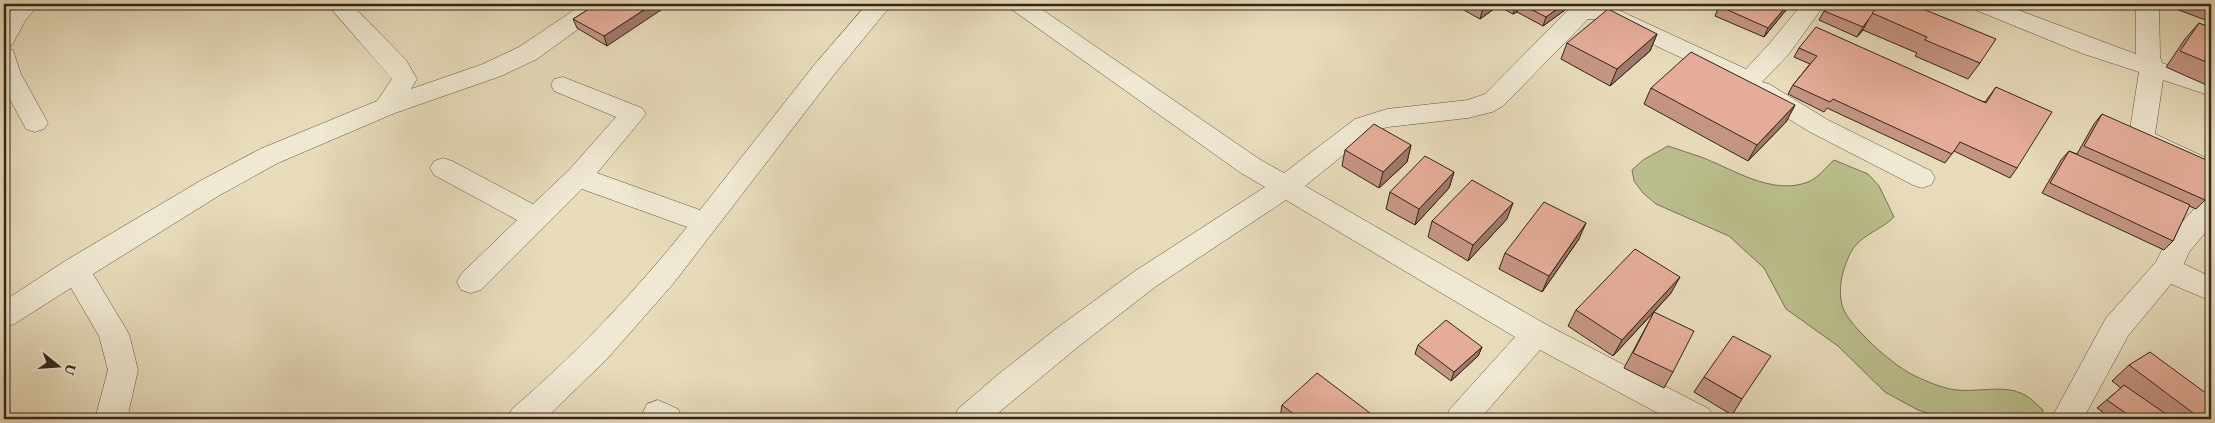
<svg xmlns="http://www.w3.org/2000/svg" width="2215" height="423" font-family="'EB Garamond',serif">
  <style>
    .green { fill: #babe8c; stroke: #767252 }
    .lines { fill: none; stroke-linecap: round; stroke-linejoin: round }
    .minor-casing { stroke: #605241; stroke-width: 1 }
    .minor { fill: #efe8d2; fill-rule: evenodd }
    .wall { fill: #c59584; stroke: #332519 }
    .shaded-wall { fill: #a0796b; stroke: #332519 }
    .building { fill: #e5ad99; stroke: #332519 }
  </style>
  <rect width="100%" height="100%" fill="#e7dbba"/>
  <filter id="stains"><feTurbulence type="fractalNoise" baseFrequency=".004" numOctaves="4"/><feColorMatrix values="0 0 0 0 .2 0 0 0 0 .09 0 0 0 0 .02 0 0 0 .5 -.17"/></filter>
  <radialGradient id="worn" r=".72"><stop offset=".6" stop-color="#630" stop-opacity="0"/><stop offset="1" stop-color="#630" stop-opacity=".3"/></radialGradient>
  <path class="green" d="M 1668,146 C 1679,150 1690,153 1701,157 C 1733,169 1772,196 1808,182 C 1817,179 1826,167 1834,160 L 1868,174 L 1879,186 L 1894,217 C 1879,232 1858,235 1849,256 C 1842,271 1838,289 1842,305 C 1847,325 1892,364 1911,374 C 1923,380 1937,386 1950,389 C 1975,394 2003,383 2025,395 C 2032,399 2038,406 2043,410 L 2042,419 L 1961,419 L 1954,416 L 1934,415 L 1918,410 L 1885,392 L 1838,346 L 1786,309 L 1764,268 L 1729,236 L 1656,204 L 1643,193 L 1634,181 L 1632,170 L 1643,160 Z"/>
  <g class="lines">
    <defs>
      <g id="minor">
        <polygon points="14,4 39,4 25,21 12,45 4,47 4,17"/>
        <polygon points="327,4 351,4 406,60 417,79 411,89 483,64 519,47 583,4 610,4 606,9 537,59 501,76 395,113 278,163 220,195 93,274 129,334 138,370 127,419 95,419 108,370 99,336 71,288 14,324 4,328 4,301 65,261 200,181 260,149 377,101 392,79"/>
        <path d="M 867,4 L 892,4 L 833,76 L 673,284 L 607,359 L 545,419 L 507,419 L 512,409 C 576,354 634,293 687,227 L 582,189 L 481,290 L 471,293 L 461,290 L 457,282 L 461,274 L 517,220 L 434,175 L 430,168 L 434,161 L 443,158 L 452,161 L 533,204 L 569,170 L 616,117 L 554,91 L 551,85 L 554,79 L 563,77 L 642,108 L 646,114 L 597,173 L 700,210 L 815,64 Z"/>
        <polygon points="1008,4 1034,4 1259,159 1284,173 1355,119 1387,109 1468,100 1485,94 1569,9 1586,4 1614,8 1746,69 1770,43 1802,4 1825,4 1788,55 1762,82 1769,84 1828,120 1931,171 1935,178 1931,185 1922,188 1913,185 1810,132 1751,96 1748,89 1601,20 1588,19 1503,106 1492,112 1468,118 1388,127 1373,131 1305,186 1547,325 1709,409 1714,419 1669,419 1540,350 1480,419 1445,419 1450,409 1515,337 1286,200 1155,287 1079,346 991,419 953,419 958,409 995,377 1057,328 1135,271 1265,187 1241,173 1011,9"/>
        <polygon points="1970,4 2002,4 2136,54 2136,4 2159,4 2160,57 2162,63 2211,79 2211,96 2163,80 2155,134 2211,160 2211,181 2139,150 2129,136 2139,72 2081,53 1973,9"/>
        <polygon points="4,48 13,50 21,74 48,123 44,129 35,132 26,129 4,88"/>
        <polygon points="2211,198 2211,226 2189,252 2184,264 2211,277 2211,301 2171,284 2128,336 2083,419 2051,419 2106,318 2156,262 2168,238 2201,201"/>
        <polygon points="658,400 678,409 683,419 645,419 642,414 647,404"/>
      </g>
    </defs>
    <use href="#minor" class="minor-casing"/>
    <use href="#minor" class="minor"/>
  </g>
  <g class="wall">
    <polygon points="597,4 607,46 577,28 573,19"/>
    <polygon points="1453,4 1567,4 1565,10 1543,26 1517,12 1513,14 1498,6 1480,19"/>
    <polygon points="1721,4 1791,4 1764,37 1715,16 1719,6"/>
    <polygon points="1864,4 1980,63 1968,79 1915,56 1917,53 1863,30 1857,37 1819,20 1824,11"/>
    <polygon points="2169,4 2211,4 2211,22 2168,6"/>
    <polygon points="2199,23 2211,28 2211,87 2166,67 2185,39"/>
    <polygon points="1657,34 1650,51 1610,86 1561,59 1567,43"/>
    <polygon points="1799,48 1985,102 1996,87 2017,168 2010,178 1954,151 1945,163 1827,108 1824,112 1788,94 1793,85 1810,64 1794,57"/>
    <polygon points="1651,88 1795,105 1786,122 1748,161 1644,104"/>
    <polygon points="2102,114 2205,200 2196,209 2189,206 2173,241 2164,250 2042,193 2061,160 2069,151 2077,154 2094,124"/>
    <polygon points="1411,145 1407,162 1379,188 1342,166 1345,150"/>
    <polygon points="1454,172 1449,188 1415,225 1386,209 1390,192"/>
    <polygon points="1507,219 1468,261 1428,237 1432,221"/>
    <polygon points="1579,239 1542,292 1499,269 1505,253"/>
    <polygon points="1671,293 1654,312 1673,372 1664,388 1624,368 1654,312 1613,356 1568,326 1576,310"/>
    <polygon points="1418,345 1482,347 1478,356 1451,381 1415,354"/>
    <polygon points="2129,365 2211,397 2211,414 2205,419 2112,419 2097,408 2121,388 2112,381"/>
    <polygon points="1704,377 1742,399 1732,415 1694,392"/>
    <polygon points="1282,405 1378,419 1280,419"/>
  </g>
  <g class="shaded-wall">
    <polygon points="653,4 670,4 607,46 604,36"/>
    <polygon points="1484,4 1499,4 1498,6 1480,19"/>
    <polygon points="1518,4 1519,4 1517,12 1513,14 1516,5"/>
    <polygon points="1564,4 1567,4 1565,10 1543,26 1546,17"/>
    <polygon points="1788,4 1791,4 1764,37 1768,28"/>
    <polygon points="1868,20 1863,30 1857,37 1863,27"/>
    <polygon points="1657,34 1650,51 1610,86 1617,69"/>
    <polygon points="1795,105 1786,122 1748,161 1757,145"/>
    <polygon points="4,130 10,145 4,148"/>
    <polygon points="1411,145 1407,162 1379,188 1383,172"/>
    <polygon points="1454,172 1449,188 1415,225 1419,209"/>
    <polygon points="1513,203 1507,219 1468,261 1473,245"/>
    <polygon points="1586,223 1579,239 1542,292 1549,276"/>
    <polygon points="1680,277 1671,293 1613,356 1622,340"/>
    <polygon points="1482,347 1478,356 1451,381 1454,372"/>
    <polygon points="2211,413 2211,414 2205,419 2202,419"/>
  </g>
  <g class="building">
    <polygon points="597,4 653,4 604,36 573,19"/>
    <polygon points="1521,4 1564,4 1546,17"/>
    <polygon points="1721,4 1788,4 1768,28 1719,6"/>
    <polygon points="1830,4 1864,4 1876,9 1863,27 1824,11"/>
    <polygon points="1880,4 1911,4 1996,39 1980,63 1925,40 1927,37 1872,13"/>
    <polygon points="1608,9 1657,34 1617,69 1567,43"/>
    <polygon points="2199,23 2211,28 2211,64 2180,51"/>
    <polygon points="1816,27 1986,103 1996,87 2052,112 2017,168 1960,142 1952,154 1833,99 1830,102 1793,85 1817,56 1799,48"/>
    <polygon points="1691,52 1795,105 1757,145 1651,88"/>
    <polygon points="2102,114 2211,162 2211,187 2205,200 2084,146"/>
    <polygon points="1374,124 1411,145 1383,172 1345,150"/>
    <polygon points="2069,151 2190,205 2173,241 2050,183"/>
    <polygon points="1425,156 1454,172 1419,209 1390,192"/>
    <polygon points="1472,180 1513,203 1473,245 1432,221"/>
    <polygon points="1544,202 1586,223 1549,276 1505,253"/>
    <polygon points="1635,249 1680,277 1622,340 1576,310"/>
    <polygon points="1654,312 1694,331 1673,372 1633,353"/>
    <polygon points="1446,320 1482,347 1454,372 1418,345"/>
    <polygon points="1733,336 1771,356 1742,399 1704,377"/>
    <polygon points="2150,352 2211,397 2211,413 2202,419 2201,419 2129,365"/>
    <polygon points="1317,373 1378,419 1300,419 1282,405"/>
    <polygon points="2124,385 2173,419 2134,419 2107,400"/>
  </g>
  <rect width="2215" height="423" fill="none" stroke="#e7dbba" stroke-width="20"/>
  <rect x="5" y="5" width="2205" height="413" fill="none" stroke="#332519" stroke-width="2.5"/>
  <rect x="10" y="10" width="2195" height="403" fill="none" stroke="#332519"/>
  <g transform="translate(58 366) rotate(107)" stroke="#efe8d2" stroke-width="4" paint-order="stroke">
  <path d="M0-4L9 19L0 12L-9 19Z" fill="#332519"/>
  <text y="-8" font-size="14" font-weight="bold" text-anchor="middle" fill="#332519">U</text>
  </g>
  <rect width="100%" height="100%" filter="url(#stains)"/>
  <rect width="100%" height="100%" fill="url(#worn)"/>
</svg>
